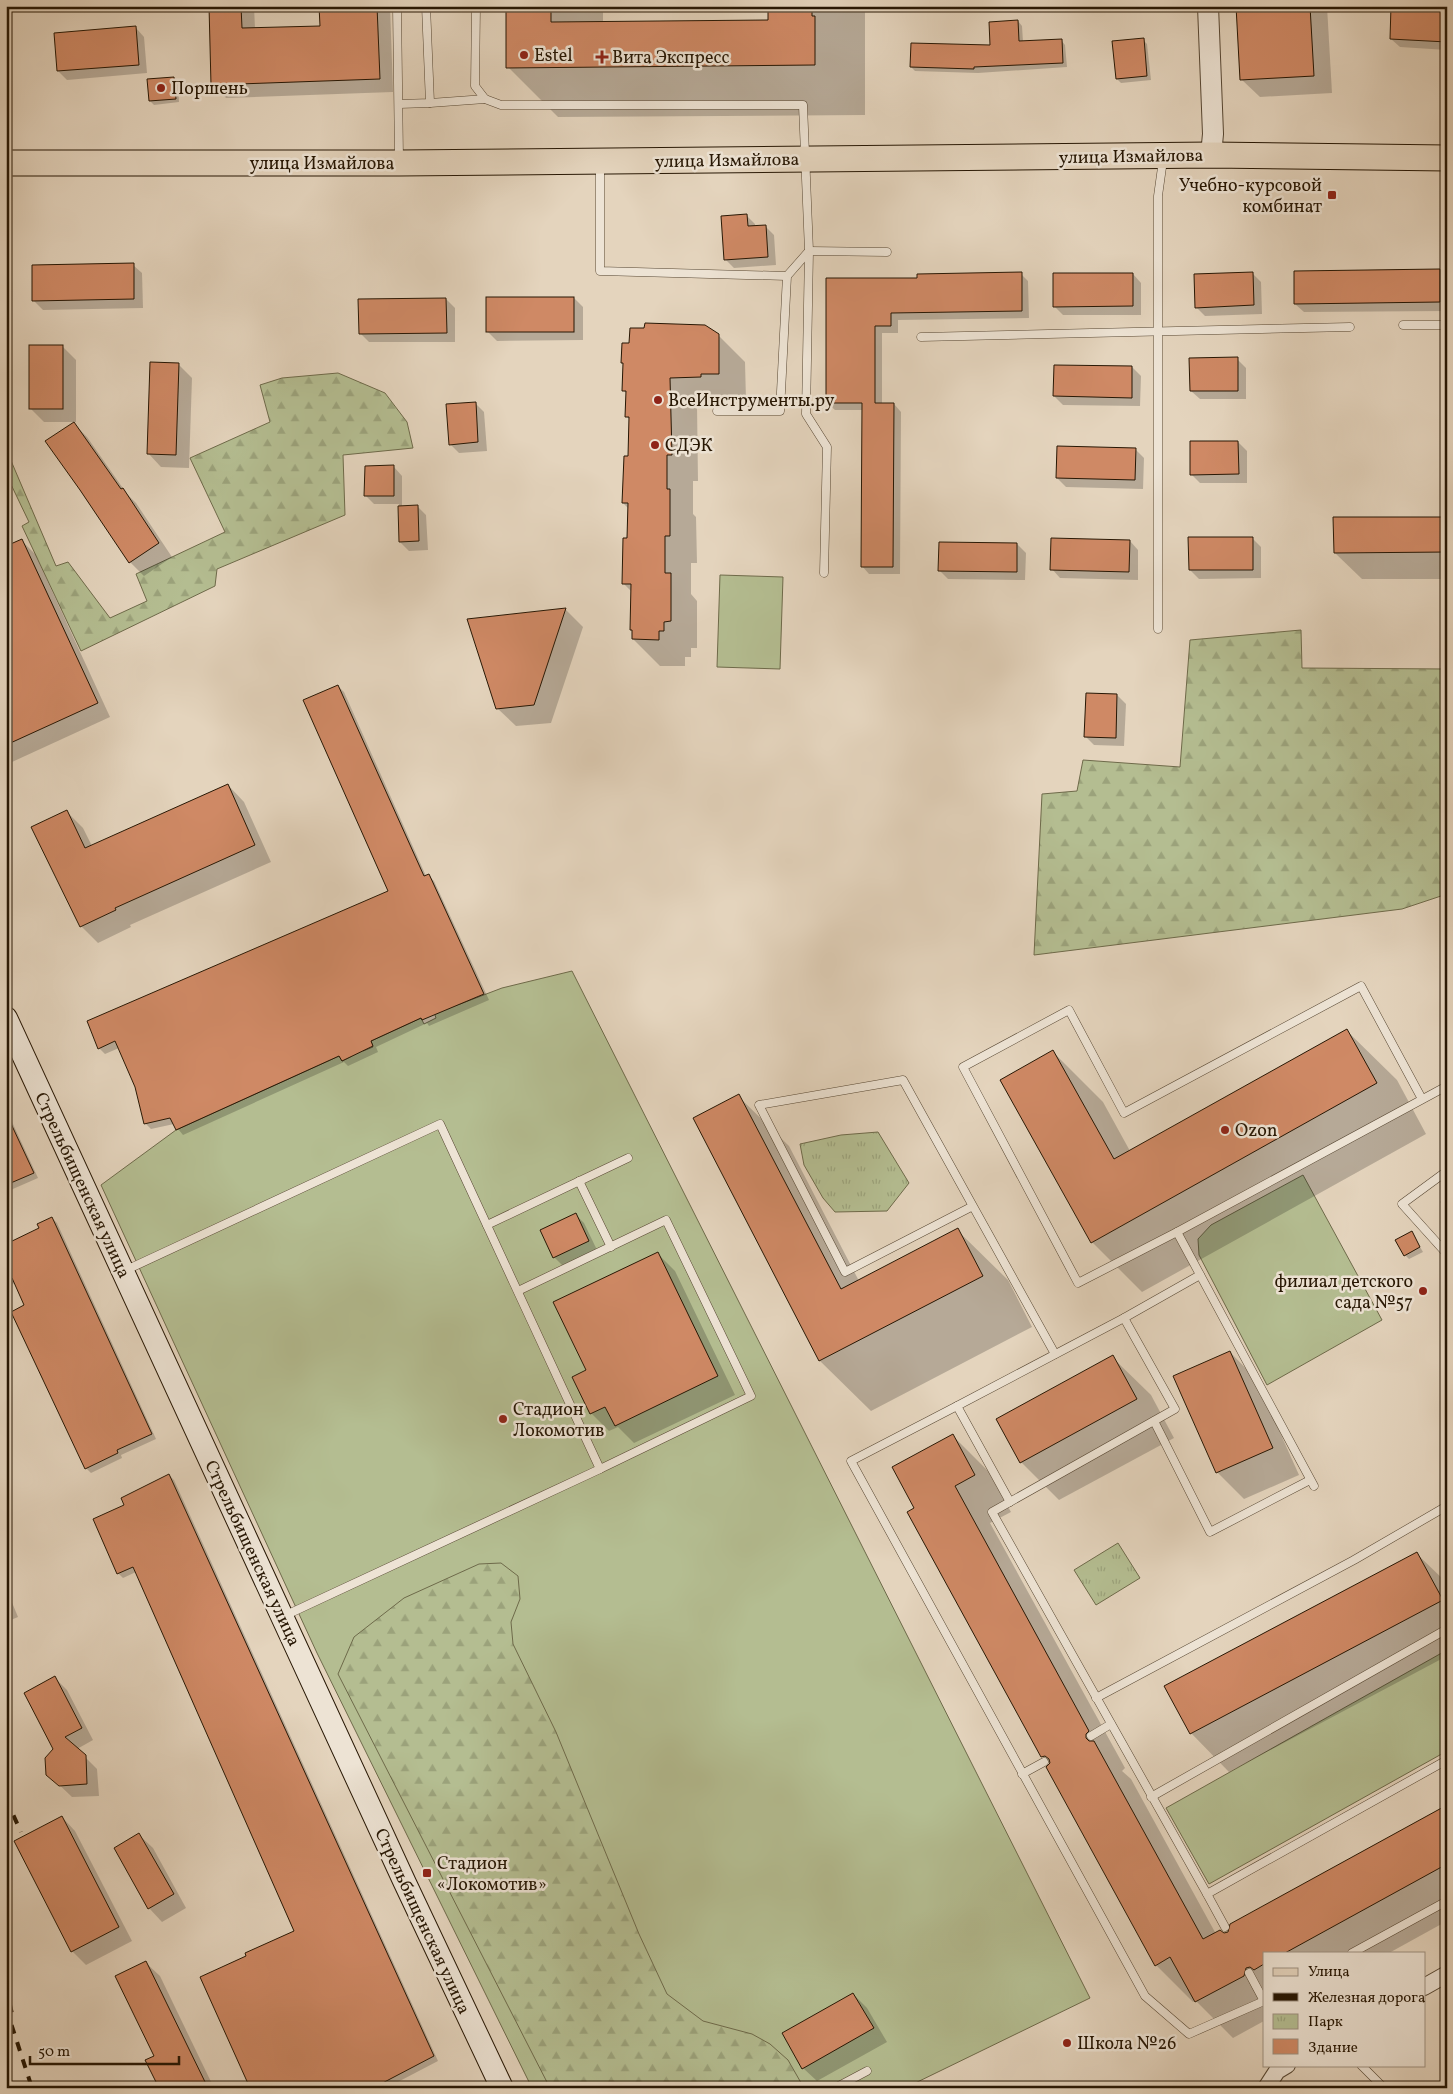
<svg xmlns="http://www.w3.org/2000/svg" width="1453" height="2094" font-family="Vollkorn,serif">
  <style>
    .grass { fill: #b4bd91; stroke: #6e6a4a }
    .forest { fill: url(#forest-firs); stroke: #6e6a4a }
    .park { fill: url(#park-tufts); stroke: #6e6a4a }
    .shadow { fill: #0003 }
    .building { fill: #cf8965; stroke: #271704 }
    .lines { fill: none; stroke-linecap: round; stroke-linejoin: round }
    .service-casing { stroke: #564632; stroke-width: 9 }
    .minor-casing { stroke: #564632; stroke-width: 18 }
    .tertiary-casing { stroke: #564632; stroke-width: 22 }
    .secondary-casing { stroke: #271704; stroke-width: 24 }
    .primary-casing { stroke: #271704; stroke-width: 27 }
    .service { stroke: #ede3d4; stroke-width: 8 }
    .minor { stroke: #ede3d4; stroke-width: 16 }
    .tertiary { stroke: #ede3d4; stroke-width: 20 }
    .secondary { stroke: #ede3d4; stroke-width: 22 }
    .primary { stroke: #e4d4bd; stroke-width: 25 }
    .rail { stroke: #271704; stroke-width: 4; stroke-dasharray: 9 9; stroke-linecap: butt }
    .poi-dot { fill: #8f2418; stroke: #ede3d4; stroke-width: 2 }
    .labels { text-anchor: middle; stroke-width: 5; stroke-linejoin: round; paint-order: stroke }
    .poi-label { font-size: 18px; fill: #271704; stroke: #ede3d4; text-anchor: start }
    .street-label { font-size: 18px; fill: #271704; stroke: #ede3d4 }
  </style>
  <defs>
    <pattern id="forest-firs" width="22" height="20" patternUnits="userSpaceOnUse" patternTransform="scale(1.25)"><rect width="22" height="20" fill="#b4bd91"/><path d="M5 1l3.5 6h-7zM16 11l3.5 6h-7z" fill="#9ba27b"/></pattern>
    <pattern id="park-tufts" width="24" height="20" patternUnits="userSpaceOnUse" patternTransform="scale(1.25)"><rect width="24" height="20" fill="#b4bd91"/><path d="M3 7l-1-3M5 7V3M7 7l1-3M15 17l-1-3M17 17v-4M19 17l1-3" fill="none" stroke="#9ba27b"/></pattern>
  </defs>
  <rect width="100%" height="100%" fill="#e4d4bd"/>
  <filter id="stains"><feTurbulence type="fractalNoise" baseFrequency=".004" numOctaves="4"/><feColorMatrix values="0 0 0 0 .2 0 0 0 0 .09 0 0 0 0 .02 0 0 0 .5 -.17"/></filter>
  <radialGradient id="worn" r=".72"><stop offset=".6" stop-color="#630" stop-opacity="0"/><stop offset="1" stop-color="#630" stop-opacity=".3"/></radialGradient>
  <g class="grass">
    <polygon points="720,575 783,577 780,669 717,667"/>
    <polygon points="572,971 1090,1998 905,2088 532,2088 317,1653 101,1185 176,1130 339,1056 342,1061 352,1056 360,1046 363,1051 373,1047 371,1041 421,1018 424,1024 436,1018 434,1012 460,1004 502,988"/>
    <polygon points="1303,1175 1382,1320 1267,1385 1199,1255 1198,1239 1211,1225"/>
    <polygon points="1447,1650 1447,1751 1209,1884 1166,1808"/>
  </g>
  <g class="forest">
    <polygon points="338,373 385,393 407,422 413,448 343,455 345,515 217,569 215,586 81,651 22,526 29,522 6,474 6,449 56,566 68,562 110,618 147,601 136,574 225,532 190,458 270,422 260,385 282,378"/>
    <polygon points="1301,630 1302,668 1447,669 1447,894 1402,909 1034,955 1042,794 1077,791 1083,760 1180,767 1190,640"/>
    <polygon points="501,1563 518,1576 520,1599 511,1622 513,1644 556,1732 639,1934 667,1994 703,2021 752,2034 770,2044 788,2060 804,2088 550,2088 338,1674 354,1637 404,1598 479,1564"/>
  </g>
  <g class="park">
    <polygon points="878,1132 909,1183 887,1211 835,1212 823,1198 804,1165 800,1144 841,1135"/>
    <polygon points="1118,1543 1140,1578 1096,1605 1074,1570"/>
  </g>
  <g class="shadow">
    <polygon points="210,6 254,6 255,29 321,27 321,6 390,6 393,92 226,98 213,84"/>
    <polygon points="507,6 603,6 603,22 769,21 769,6 865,6 865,115 558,117 508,67"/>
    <polygon points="1237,6 1327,6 1332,93 1260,97 1241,79"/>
    <polygon points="1447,7 1447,50 1400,47 1391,39"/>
    <polygon points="1018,21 1022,26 1023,42 1061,40 1065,45 1067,67 978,73 915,71 911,67 992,46"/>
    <polygon points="136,28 144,37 147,73 67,80 58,71"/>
    <polygon points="1143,40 1147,44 1151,80 1121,83 1117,79"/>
    <polygon points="174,78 178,82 179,102 154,105 150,101"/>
    <polygon points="746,215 755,224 755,227 765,226 774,235 776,265 734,268 725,259"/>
    <polygon points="6,250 11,300 6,300"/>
    <polygon points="133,265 142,273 143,308 43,310 34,301"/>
    <polygon points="1447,270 1447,311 1304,312 1295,304 1295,272"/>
    <polygon points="1252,273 1261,282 1262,314 1205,316 1196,307"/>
    <polygon points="1021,274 1028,281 1029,318 898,320 898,333 882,333 882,404 894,404 901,412 900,574 869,574 862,566 863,410 835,410 827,403 827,279 918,279"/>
    <polygon points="1133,274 1141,283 1141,315 1063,315 1054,306"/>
    <polygon points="574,298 583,307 583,340 497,341 488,332"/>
    <polygon points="446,299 455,308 455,342 369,342 360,333"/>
    <polygon points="718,335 745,362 746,400 727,401 727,404 697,404 698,481 693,481 693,514 696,517 697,563 691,563 691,594 697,601 697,648 691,648 691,657 685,657 685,666 660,666 633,639 633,632 631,630 632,592 623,583 629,509 623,503 629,457 630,420 626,416 627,394 624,391 625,365 622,363"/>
    <polygon points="63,347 76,360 76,422 44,422 31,409"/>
    <polygon points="1237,359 1246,368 1246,399 1200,399 1191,391"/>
    <polygon points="178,364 192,378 189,468 161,467 148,453"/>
    <polygon points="1132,367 1141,376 1140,406 1063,405 1054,396"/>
    <polygon points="475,403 484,412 487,451 459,453 450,444"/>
    <polygon points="73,423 87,437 127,494 136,503 172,557 144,576 130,562 82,489"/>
    <polygon points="1238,442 1247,451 1247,483 1200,483 1191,474"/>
    <polygon points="1135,449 1144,458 1143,489 1066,487 1057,478"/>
    <polygon points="394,467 402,476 402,507 417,506 426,515 428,550 409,551 400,542 399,504 374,504 366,496"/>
    <polygon points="1447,518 1447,579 1362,579 1335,553"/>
    <polygon points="1252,538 1261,547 1261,578 1199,579 1190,570"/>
    <polygon points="22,541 35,554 110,717 12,762 6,757 6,548"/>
    <polygon points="1130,541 1138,550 1138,580 1060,578 1052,569"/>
    <polygon points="1017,544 1026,553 1025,580 948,579 939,570"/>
    <polygon points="565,609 583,627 551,723 516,726 497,708"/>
    <polygon points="338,686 344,692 426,876 428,875 434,881 489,1000 429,1026 427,1023 376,1047 378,1052 348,1066 344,1062 183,1135 174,1124 151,1129 145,1123 137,1087 119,1048 105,1054 99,1048 390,892"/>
    <polygon points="1117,695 1126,704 1124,746 1094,745 1085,736"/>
    <polygon points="228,785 244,802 271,862 130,925 131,927 98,943 81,926 33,828 67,812 83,828 92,846"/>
    <polygon points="1346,1030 1397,1080 1426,1134 1142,1292 1092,1242 1053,1052 1103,1102 1130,1151"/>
    <polygon points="738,1096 789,1146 859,1281 957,1230 1008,1280 1032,1327 871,1411 820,1361 694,1119"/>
    <polygon points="6,1109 38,1178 6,1192"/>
    <polygon points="6,1196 12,1209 6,1212"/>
    <polygon points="1447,1196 1447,1209 1440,1202"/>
    <polygon points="576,1215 584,1223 597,1250 563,1266 554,1257"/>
    <polygon points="52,1218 57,1223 156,1439 121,1455 122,1458 91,1473 86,1468 26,1306 15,1283 6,1287 6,1245 40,1229"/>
    <polygon points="1412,1233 1423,1252 1409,1259 1405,1255"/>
    <polygon points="657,1253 675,1271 735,1395 634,1443 618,1427 609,1431 591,1413 588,1370"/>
    <polygon points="1230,1352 1256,1379 1299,1475 1244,1499 1217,1472"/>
    <polygon points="1112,1357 1151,1395 1174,1438 1059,1500 1021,1462"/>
    <polygon points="953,1436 989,1472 1011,1512 990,1523 1125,1768 1122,1771 1131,1779 1216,1934 1229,1933 1447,1807 1447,1921 1389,1953 1264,1953 1264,2021 1233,2038 1195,2000 1193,2002 1156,1965 1050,1764 1042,1756 916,1508"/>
    <polygon points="169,1475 174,1480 438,2061 394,2084 396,2088 284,2088 248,1957 296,1931 136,1572 123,1578 118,1573 125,1506"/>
    <polygon points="1417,1554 1447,1583 1447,1656 1229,1772 1191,1733"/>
    <polygon points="6,1588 18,1617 6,1622"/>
    <polygon points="55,1678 67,1690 93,1740 77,1749 97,1769 99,1796 72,1797 48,1774 55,1749"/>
    <polygon points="62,1817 75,1831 132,1941 86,1965 72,1951 15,1841"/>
    <polygon points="139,1835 153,1848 186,1908 162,1922 149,1908"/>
    <polygon points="146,1963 160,1976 214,2088 160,2088"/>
    <polygon points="853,1994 867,2008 887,2042 817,2081 803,2068"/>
  </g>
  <g class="building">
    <polygon points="209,6 241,6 242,28 320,26 319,6 377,6 380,79 211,85"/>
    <polygon points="506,6 551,6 551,22 768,20 768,6 812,6 812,16 815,16 815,65 506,68"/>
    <polygon points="1236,6 1310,6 1314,76 1240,80"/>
    <polygon points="1391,6 1447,6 1447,42 1390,39"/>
    <polygon points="1018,20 1019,41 1062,39 1063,63 974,67 974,69 910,67 911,43 990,45 989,22"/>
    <polygon points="136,26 139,65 57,71 54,33"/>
    <polygon points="1144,38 1147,76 1116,79 1112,41"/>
    <polygon points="174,77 176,99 149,101 147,79"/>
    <polygon points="747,214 748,226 766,225 768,257 724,260 721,216"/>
    <polygon points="134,263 134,299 32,301 32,265"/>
    <polygon points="1440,269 1440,302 1294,304 1294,271"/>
    <polygon points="1022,272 1022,311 891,313 891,326 875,326 875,403 894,403 893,567 861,567 862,403 826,403 826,278 917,278 917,274"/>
    <polygon points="1253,272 1254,305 1195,308 1194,274"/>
    <polygon points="1053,273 1133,273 1133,306 1053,307"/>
    <rect x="486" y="297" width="88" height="35"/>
    <polygon points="446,298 447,333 359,334 358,299"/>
    <polygon points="645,323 705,325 719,334 719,374 701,374 701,377 670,378 672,455 667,455 667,489 670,489 670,536 665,536 665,573 671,573 671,621 664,622 664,631 659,631 659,640 632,639 632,630 630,630 631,584 622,584 623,538 627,538 628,503 622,503 624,456 628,456 629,417 625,417 626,391 622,391 623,363 621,363 622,343 629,343 630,328 644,328"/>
    <rect x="29" y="345" width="34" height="64"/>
    <polygon points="1238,357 1238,391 1190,391 1189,358"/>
    <polygon points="150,362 179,363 176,455 147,454"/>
    <polygon points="1054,365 1132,366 1132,398 1053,396"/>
    <polygon points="476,402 478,442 449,445 446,404"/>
    <polygon points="74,422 121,489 123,488 159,543 129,563 80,490 45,441"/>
    <polygon points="1190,441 1238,441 1239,474 1190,475"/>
    <polygon points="1057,446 1136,448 1135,480 1056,478"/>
    <polygon points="394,465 394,496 364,496 365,466"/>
    <polygon points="418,505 419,541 399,542 398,506"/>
    <polygon points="1333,517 1447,517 1447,552 1334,553"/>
    <polygon points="1188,537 1253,537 1253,570 1189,570"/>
    <polygon points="1051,538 1130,540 1129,572 1050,570"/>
    <polygon points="22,539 98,703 6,745 6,546"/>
    <polygon points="939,542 1017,543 1017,572 938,571"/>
    <polygon points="566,608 534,705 496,709 467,619"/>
    <polygon points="338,685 424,876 429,874 484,994 422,1020 421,1018 371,1041 373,1046 342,1061 339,1056 176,1130 170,1118 144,1124 135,1087 115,1041 98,1049 87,1021 388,891 303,700"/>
    <polygon points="1086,693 1117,694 1116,738 1084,737"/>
    <polygon points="228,784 255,845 115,908 116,910 80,927 31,827 67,810 85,848"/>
    <polygon points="1347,1029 1377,1083 1091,1243 1000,1080 1053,1050 1114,1159"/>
    <polygon points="739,1094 841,1289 958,1228 983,1276 819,1361 693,1118"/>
    <polygon points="6,1113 34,1173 6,1185"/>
    <polygon points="576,1213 589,1241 553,1258 540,1230"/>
    <polygon points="52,1217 152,1434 117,1450 118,1453 85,1469 11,1312 24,1305 12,1278 6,1280 6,1244 39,1228 37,1224"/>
    <polygon points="1412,1231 1420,1247 1404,1256 1395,1240"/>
    <polygon points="658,1252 718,1376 615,1426 605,1407 590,1414 572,1377 586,1370 553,1302"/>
    <polygon points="1230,1351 1273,1448 1216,1473 1173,1376"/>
    <polygon points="1113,1355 1137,1399 1020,1463 996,1419"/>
    <polygon points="953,1434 975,1475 955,1486 1089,1731 1086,1734 1086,1738 1089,1741 1094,1741 1203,1939 1220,1930 1224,1933 1228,1932 1230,1924 1447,1805 1447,1864 1285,1953 1264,1953 1264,1964 1254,1970 1250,1967 1246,1968 1244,1976 1195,2002 1170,1957 1155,1966 1046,1767 1050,1763 1049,1759 1045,1756 1041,1757 907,1512 914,1508 892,1467"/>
    <polygon points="169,1474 434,2056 373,2088 250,2088 200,1977 246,1956 245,1953 294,1931 133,1567 117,1574 93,1519 124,1505 121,1498"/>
    <polygon points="1417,1552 1443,1600 1190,1734 1164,1686"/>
    <polygon points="55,1676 82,1728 65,1737 86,1755 87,1784 59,1786 46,1775 45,1758 53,1749 24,1693"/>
    <polygon points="62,1816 119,1927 71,1952 14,1841"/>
    <polygon points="139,1833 174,1894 148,1909 114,1848"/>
    <polygon points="146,1961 208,2088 159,2088 145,2060 154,2056 115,1976"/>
    <polygon points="853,1993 874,2028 802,2069 782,2033"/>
  </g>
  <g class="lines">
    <defs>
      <g id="service">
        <polyline points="397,6 399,159"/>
        <polyline points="476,6 475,86 485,99 501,105 803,105 809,251 806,414 827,447 824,573"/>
        <polyline points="430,103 485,99"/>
        <polyline points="399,104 430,103 426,6"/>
        <polyline points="600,165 600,271 787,276"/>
        <polyline points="1403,325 1447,325"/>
        <polyline points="921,337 1350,327"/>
        <polyline points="717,411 780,411 787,276 809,251 887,252"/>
        <polyline points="1158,629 1158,196 1163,160"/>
        <polyline points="1422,1099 1361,986 1124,1113 1069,1010 963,1067 1078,1283 1177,1232 1447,1086"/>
        <polyline points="1447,1171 1402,1204 1447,1254"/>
        <polyline points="579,1181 611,1247"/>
        <polyline points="973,1206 845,1272 759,1105 903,1080 1055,1354"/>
        <polyline points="487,1225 628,1158"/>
        <polyline points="1177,1232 1314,1486"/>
        <polyline points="124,1271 440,1124 600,1469 284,1616"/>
        <polyline points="518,1291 666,1220 751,1396 600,1469"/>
        <polyline points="1124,1318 1175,1409 992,1512 1207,1894 1447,1760"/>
        <polyline points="957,1406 851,1461 1145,1996 1189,2034 1264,2001"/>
        <polyline points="1154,1421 1210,1532 1310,1480"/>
        <polyline points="1010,1502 957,1406 1124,1318 1200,1275"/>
        <polyline points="1096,1698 1354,1560 1447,1506"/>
        <polyline points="1091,1736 1111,1724"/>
        <polyline points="1022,1774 1044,1762"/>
        <polyline points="1151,1797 1447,1629"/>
        <polyline points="1207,1894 1225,1927"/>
        <polyline points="1352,1953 1447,1901"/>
        <polyline points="1249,1973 1264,2001"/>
        <polyline points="1361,2065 1384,2088"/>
        <polyline points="835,2088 867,2071"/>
      </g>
      <g id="minor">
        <polyline points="1424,1987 1447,1974"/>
        <polyline points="1266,2088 1277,2071 1287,2065"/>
      </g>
      <polyline id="tertiary" points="1208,6 1213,134 1211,155"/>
      <polyline id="secondary" points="6,1018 405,1883 502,2088"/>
      <polyline id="primary" points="6,163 399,163 1211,155 1447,158"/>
    </defs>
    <use href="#service" class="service-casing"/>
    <use href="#minor" class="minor-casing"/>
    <use href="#tertiary" class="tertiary-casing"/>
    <use href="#secondary" class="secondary-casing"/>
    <use href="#primary" class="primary-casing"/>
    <use href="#service" class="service"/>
    <use href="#minor" class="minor"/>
    <use href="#tertiary" class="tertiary"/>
    <use href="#secondary" class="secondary"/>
    <use href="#primary" class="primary"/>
    <g class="rail">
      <polyline points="6,1799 21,1832"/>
      <polyline points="6,1986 12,2014"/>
      <polyline points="6,2008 32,2088"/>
    </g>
  </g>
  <g class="poi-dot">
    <circle cx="524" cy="55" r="5"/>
    <path d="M599.5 49.5h5v5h5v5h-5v5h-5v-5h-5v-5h5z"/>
    <circle cx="161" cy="88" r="5"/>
    <rect x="1327" y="190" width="10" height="10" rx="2.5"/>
    <circle cx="658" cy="400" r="5"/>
    <circle cx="655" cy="445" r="5"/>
    <circle cx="1225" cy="1130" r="5"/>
    <circle cx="1423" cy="1291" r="5"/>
    <circle cx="503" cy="1419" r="5"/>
    <rect x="422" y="1868" width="10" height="10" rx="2.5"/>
    <circle cx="1067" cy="2043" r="5"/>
  </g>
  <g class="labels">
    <g class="poi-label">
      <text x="534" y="61">Estel</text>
      <text x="612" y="63">Вита Экспресс</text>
      <text x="171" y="94">Поршень</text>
      <text x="1322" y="191" text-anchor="end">Учебно-курсовой<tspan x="1322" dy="21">комбинат</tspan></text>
      <text x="668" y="406">ВсеИнструменты.ру</text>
      <text x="665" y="451">СДЭК</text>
      <text x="1235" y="1136">Ozon</text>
      <text x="1413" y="1287" text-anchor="end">филиал детского<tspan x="1413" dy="21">сада №57</tspan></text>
      <text x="513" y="1415">Стадион<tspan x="513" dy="21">Локомотив</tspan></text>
      <text x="437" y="1869">Стадион<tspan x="437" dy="21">«Локомотив»</tspan></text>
      <text x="1077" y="2049">Школа №26</text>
    </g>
    <g class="street-label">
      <text transform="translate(1131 156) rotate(-1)" y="6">улица Измайлова</text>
      <text transform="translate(727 160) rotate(-1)" y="6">улица Измайлова</text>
      <text x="322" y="169">улица Измайлова</text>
      <text transform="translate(83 1185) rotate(65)" y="6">Стрельбищенская улица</text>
      <text transform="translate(253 1553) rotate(65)" y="6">Стрельбищенская улица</text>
      <text transform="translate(423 1921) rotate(65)" y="6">Стрельбищенская улица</text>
    </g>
  </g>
  <rect width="1453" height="2094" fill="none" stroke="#e4d4bd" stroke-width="25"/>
  <rect x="8" y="8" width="1438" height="2079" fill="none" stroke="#271704" stroke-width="2.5"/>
  <rect x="12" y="12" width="1428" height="2069" fill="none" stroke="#271704"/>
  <rect x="1263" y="1952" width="162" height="115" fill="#ede3d4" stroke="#9e9181"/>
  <rect x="1273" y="1968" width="25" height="8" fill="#e4d4bd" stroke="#9e9181"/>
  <text x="1308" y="1976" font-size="15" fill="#271704">Улица</text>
  <rect x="1273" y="1993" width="25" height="8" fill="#271704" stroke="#9e9181"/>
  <text x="1308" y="2002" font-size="15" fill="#271704">Железная дорога</text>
  <rect x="1273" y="2014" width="25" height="15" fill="url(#park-tufts)" stroke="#9e9181"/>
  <text x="1308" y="2026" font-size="15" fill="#271704">Парк</text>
  <rect x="1273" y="2039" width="25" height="15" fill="#cf8965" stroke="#9e9181"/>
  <text x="1308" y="2052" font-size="15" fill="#271704">Здание</text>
  <path d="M30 2056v8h149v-8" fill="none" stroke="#271704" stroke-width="2.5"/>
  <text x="38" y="2056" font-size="15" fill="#271704" stroke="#ede3d4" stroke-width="4" paint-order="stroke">50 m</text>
  <rect width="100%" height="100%" filter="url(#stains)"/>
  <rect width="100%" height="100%" fill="url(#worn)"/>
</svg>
